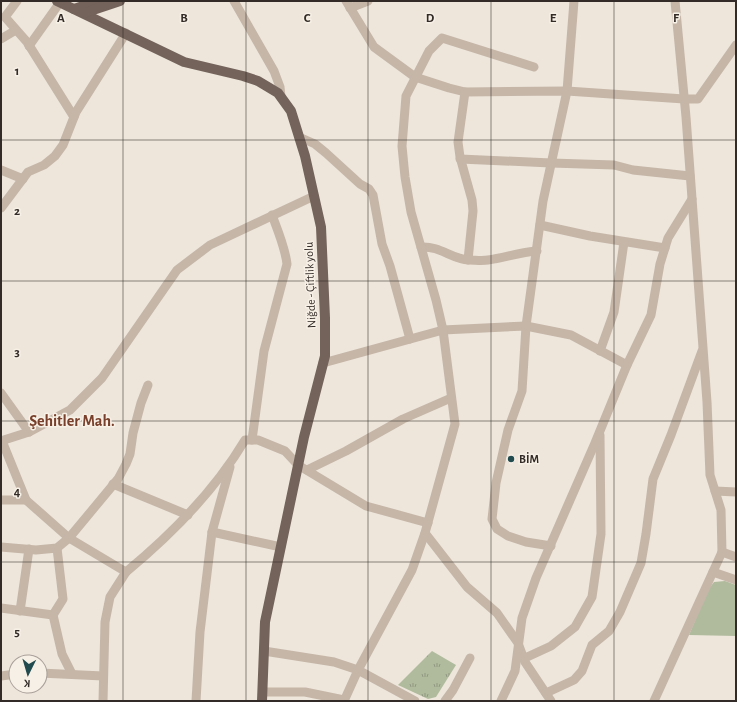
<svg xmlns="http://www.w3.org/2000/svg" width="737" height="702" font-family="'Alegreya Sans',sans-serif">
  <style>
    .grass { fill: #b0bb9d }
    .park { fill: url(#park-tufts) }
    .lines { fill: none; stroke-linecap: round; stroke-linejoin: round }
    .minor { stroke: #c5b6a8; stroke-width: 9 }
    .major { stroke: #73635a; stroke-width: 10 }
    .grid { fill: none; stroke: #332b27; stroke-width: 1; stroke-opacity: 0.55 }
    .poi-dot { fill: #224b4f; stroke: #f7f0e6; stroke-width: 1.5 }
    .labels { text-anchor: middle; stroke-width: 3; stroke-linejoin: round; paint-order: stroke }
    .street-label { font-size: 12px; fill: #332b27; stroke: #f7f0e6 }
    .poi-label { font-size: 12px; font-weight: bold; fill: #332b27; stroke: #f7f0e6; text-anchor: start }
    .district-label { font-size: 16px; font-weight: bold; fill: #783f2a; stroke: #f7f0e6 }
    .grid-label { font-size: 13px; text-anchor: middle; font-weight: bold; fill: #332b27; stroke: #f7f0e6; stroke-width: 3; stroke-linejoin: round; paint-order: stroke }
  </style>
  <defs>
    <pattern id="park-tufts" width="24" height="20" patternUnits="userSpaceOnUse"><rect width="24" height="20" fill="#b0bb9d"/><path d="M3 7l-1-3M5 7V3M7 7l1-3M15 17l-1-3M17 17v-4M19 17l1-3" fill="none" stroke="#909880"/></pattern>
  </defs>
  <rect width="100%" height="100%" fill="#eee6db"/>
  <polygon class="grass" points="725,581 736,585 736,636 689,635 708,590 714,582"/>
  <polygon class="park" points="432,651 456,665 436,697 428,699 398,685"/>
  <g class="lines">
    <g class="minor">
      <polyline points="17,1 5,17 27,42 74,117"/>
      <polyline points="234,1 274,71 280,87 281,97"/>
      <polyline points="346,1 374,47 415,77 449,88 465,92 567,91 684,99 698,99 736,45"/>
      <polyline points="350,8 368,1"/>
      <polyline points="1,39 16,30"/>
      <polyline points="29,46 61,1"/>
      <polyline points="465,92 458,142 460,157 472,200 473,211 468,260"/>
      <polyline points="299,137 315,144 326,153 360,184 369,189 373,195 382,244 390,266 410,339"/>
      <polyline points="460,159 551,163 614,165 633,170 690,176"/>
      <polyline points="1,170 23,179"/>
      <polyline points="1,208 28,172 44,165 55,156 63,145 76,112 126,33"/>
      <polyline points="540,225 590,236 665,248"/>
      <path d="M 421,247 C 441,246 451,259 469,260 C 475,260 482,261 488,260 C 504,258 520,252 537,251"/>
      <polyline points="600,351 614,312 624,242"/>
      <polyline points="323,363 443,330 526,326 571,335 627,365"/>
      <polyline points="1,393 29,432"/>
      <path d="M 252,440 L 264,351 L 287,264 C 285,247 278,231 272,215"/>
      <polyline points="1,441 29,432 70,410 102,378 177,270 210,245 314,196"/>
      <polyline points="2,441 26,500"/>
      <polyline points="307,470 346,451 403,419 451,398"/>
      <polyline points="113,484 188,515"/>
      <polyline points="715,491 736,492"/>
      <path d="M 1,500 L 26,500 L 69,538 L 126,572 C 172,534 214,492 245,440 L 258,440 L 285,451 L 298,465 L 366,506 L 428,523"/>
      <polyline points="212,532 281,547"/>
      <polyline points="425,533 467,587 497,613 518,643 525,662 551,701"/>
      <polyline points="551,546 526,542 508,536 497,529 492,519 496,483 508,430 522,391 526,326 543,201 567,91 574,1"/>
      <polyline points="1,547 36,550 57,548 69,538 118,479 126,464 130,454 133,433 141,403 148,385"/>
      <polyline points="57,548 63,599 53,615 62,654 72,674"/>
      <polyline points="722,552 736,557"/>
      <polyline points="713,572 736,580"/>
      <polyline points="1,608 53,615"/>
      <polyline points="20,611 29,549"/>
      <polyline points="264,651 334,662 358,670 415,701"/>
      <polyline points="525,658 551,646 575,627 592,597 601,534 600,435"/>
      <polyline points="40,673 103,676"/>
      <polyline points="1,676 16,674"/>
      <polyline points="263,692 305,692 344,700"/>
      <polyline points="546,693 574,680 582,671 592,645 609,631 620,612 641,563 646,534 653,479 671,435 702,351"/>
      <polyline points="103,701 105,622 110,597 126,572"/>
      <polyline points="196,701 200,632 212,532 230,467"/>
      <polyline points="344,701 358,670 412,570 425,533 455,424 443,330 436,300 411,212 405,177 402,146 406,96 429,51 442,38 534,67"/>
      <polyline points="445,701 453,690 470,658"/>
      <polyline points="501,701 515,671 522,618 536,578 595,443 627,365 651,315 660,264 668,238 692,199"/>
      <polyline points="654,701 722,552 721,510 710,475 707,402 686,117 675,1"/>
    </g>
    <g class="major">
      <polyline points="57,1 184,62 243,76 258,81 278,93 291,111 305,156 321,227 325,318 325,356 304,437 265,622 262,701"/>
      <polyline points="74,9 98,1"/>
      <polyline points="84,13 120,1"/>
    </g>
  </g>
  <path class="grid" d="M 123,1 L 123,701M 246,1 L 246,701M 368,1 L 368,701M 491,1 L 491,701M 614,1 L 614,701M 1,140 L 736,140M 1,281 L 736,281M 1,421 L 736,421M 1,562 L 736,562"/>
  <circle class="poi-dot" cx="511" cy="459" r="4"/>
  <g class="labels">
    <g class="street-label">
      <text transform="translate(310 285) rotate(-92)" y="4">Niğde - Çiftlik yolu</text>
    </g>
    <g class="poi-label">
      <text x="519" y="463">BİM</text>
    </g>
    <g class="district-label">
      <text x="72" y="426">Şehitler Mah.</text>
    </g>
  </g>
  <g class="grid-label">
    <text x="61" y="22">A</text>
    <text x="184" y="22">B</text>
    <text x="307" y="22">C</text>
    <text x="430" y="22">D</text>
    <text x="553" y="22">E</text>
    <text x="676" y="22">F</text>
    <text x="17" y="75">1</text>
    <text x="17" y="215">2</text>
    <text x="17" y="356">3</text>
    <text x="17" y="496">4</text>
    <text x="17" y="636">5</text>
  </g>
  <rect width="737" height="702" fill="none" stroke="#332b27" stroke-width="4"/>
  <g transform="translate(28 674) rotate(185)"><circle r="19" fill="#f7f0e6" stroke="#a9a19a"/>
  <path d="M0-3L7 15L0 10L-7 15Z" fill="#224b4f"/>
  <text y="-6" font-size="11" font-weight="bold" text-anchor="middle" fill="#332b27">K</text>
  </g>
</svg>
